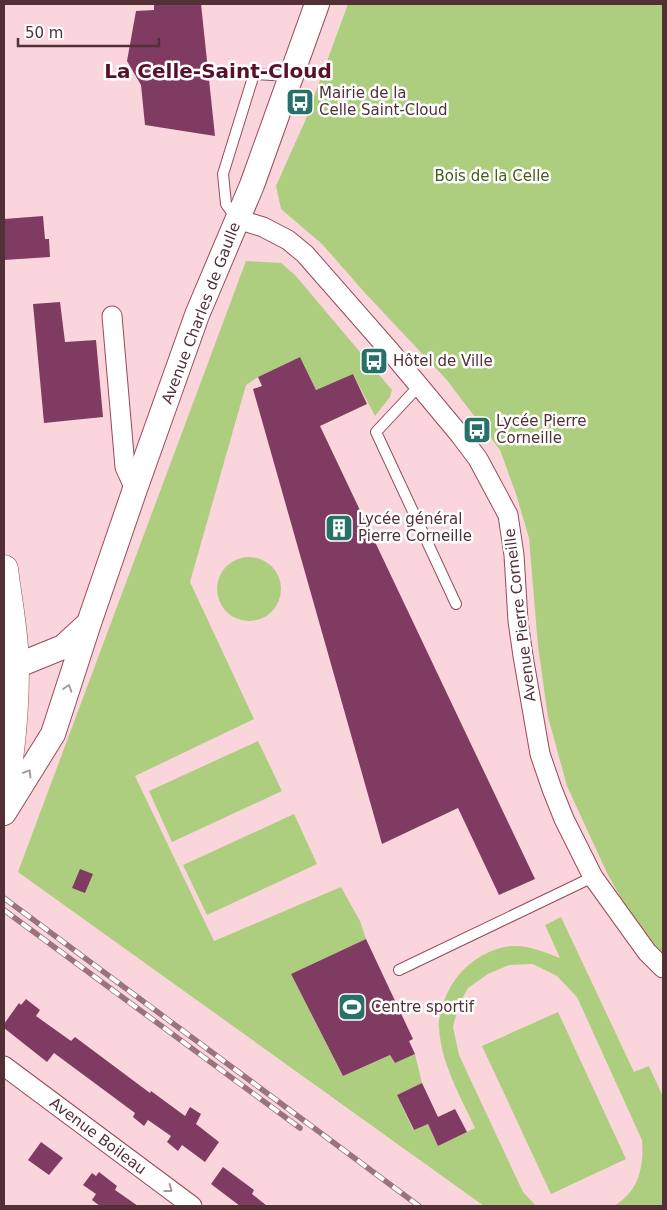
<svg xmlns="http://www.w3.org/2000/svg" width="667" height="1210" font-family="'DejaVu Sans',sans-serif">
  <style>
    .green { fill: #aece7f }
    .building { fill: #803b63 }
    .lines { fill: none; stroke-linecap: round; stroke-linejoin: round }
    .service-casing { stroke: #994a5c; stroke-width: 12 }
    .minor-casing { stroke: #994a5c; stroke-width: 21 }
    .tertiary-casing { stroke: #994a5c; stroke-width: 26 }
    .secondary-casing { stroke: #994a5c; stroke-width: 29 }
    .service { stroke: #fff; stroke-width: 10 }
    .minor { stroke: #fff; stroke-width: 19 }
    .tertiary { stroke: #fff; stroke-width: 24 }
    .secondary { stroke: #fff; stroke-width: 28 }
    .rail-casing { stroke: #99747b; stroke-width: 5.5 }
    .rail { stroke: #fff; stroke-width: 4; stroke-dasharray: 11; stroke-linecap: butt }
    .oneway { stroke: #a9979a }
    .labels { text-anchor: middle; stroke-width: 5; stroke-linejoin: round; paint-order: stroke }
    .poi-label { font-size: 15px; fill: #532f36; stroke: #fff; text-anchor: start }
    .park-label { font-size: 15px; fill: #445c17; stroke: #fff }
    .street-label { font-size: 15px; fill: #532f36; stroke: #fff }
    .district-label { font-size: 20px; font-weight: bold; fill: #5a1028; stroke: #fff }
  </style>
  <rect width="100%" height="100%" fill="#fad5db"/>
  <g class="green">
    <polygon points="348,4 663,4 663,963 649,949 607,873 567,786 548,717 538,646 529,538 516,494 500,450 446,379 366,294 322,244 281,209 276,186 305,121"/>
    <path d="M 246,261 L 281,263 L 295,275 L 392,390 L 390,397 L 375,416 L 353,374 L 316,390 L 300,357 L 258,377 L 246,385 L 190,582 L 254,719 L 135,776 L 214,941 L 341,887 L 360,921 L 366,939 L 291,974 L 343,1076 L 390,1055 L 395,1063 L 415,1054 L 422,1083 L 397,1095 L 413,1130 L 428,1124 L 438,1146 L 475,1128 C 460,1095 441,1064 439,1027 C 438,1022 440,1017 441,1012 C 448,980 471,955 504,947 C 524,943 542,951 560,958 L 545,925 L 561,917 L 634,1072 L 649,1066 L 663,1097 L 663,1206 L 614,1206 C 639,1191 644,1167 642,1140 L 577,997 L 557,976 L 533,964 L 509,965 L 488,974 L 468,988 L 459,1004 L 453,1027 L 459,1055 L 523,1192 L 536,1206 L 484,1206 L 18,872 Z"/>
    <circle cx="249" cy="589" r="32"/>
    <polygon points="258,741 282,791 172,842 149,791"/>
    <polygon points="294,814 317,864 207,915 183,865"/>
    <polygon points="558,1012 626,1159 551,1194 482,1046"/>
  </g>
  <g class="building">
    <polygon points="154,4 201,4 215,136 145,125 141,85 127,61 136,11 154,10"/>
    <polygon points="43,216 45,239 49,239 50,257 4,260 4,219"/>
    <polygon points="60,302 65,342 96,340 103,417 44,423 33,304"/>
    <polygon points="300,357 316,390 353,374 367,404 320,426 535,879 499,895 458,808 382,844 253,389 262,386 258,377"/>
    <polygon points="80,869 93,874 85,893 72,888"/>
    <polygon points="366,939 413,1039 409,1041 415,1054 395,1063 390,1055 343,1076 291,974"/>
    <polygon points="26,999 40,1010 36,1016 71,1041 75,1037 150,1093 151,1091 185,1116 190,1107 201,1114 196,1124 219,1142 205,1162 182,1145 178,1151 167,1142 171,1136 148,1120 144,1126 133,1117 135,1113 54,1053 47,1062 4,1028 4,1024 19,1003 21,1005"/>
    <polygon points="422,1083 438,1117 455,1109 467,1132 438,1146 428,1124 414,1130 397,1095"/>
    <polygon points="41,1142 63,1158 49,1175 28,1160"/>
    <polygon points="223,1167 254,1190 252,1194 267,1206 240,1206 211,1184"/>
    <polygon points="99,1172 117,1186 115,1190 138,1206 100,1206 92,1200 96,1194 83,1185 92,1173 96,1176"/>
  </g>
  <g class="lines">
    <defs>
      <g id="service">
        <polyline points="236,218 226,204 223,174 254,74 291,76"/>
        <polyline points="419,386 376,432 456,604"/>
        <polyline points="399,970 593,877"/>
      </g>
      <g id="minor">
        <polyline points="237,219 263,227 288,240 305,254 390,351 460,435 478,459 508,515 514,555 518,621 523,656 540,754 552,789 564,819 593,877 647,952 663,968"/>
        <polyline points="112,316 125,467 135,489"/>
        <polyline points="4,1066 192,1206"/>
      </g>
      <g id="tertiary">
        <polyline points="4,671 63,647 87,625"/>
        <polyline points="4,813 53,734 89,623 135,489 197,315 252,185 317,4"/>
      </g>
      <path id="secondary" d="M 4,569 C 8,602 15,635 15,668 C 15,710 11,752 4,793"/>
    </defs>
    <use href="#service" class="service-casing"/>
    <use href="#minor" class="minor-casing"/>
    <use href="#tertiary" class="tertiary-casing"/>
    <use href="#secondary" class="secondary-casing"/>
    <use href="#service" class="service"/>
    <use href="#minor" class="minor"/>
    <use href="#tertiary" class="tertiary"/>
    <use href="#secondary" class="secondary"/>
    <defs>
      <g id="rail">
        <polyline points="4,898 419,1206"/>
        <polyline points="4,910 300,1128"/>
      </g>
    </defs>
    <use href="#rail" class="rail-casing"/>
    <use href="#rail" class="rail"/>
  </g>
  <defs><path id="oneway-chevron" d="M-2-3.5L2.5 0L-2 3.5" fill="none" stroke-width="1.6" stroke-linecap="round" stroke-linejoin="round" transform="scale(1.25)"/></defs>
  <g class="oneway">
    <use href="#oneway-chevron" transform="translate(68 688) rotate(-72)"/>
    <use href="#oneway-chevron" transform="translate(28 773) rotate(-59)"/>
    <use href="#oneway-chevron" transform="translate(169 1189) rotate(37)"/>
  </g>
  <defs>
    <symbol id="bus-square" viewBox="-11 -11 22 22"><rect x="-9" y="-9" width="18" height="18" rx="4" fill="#28716b" stroke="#fff"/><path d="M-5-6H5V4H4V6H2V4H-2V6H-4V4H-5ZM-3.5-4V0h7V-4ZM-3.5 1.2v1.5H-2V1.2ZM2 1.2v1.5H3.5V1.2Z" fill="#fff"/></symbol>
    <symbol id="building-square" viewBox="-11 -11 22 22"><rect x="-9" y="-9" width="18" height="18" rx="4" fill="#28716b" stroke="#fff"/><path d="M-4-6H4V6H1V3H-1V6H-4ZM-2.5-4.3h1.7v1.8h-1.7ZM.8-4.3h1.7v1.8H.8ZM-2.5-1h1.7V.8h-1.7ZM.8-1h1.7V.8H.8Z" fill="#fff"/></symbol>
    <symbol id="stadium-square" viewBox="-11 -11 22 22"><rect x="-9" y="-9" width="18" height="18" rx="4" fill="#28716b" stroke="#fff"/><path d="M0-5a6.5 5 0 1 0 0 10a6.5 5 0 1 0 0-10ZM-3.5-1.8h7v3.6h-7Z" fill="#fff"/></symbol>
  </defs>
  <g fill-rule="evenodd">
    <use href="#bus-square" x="284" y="86" width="32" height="32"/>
    <use href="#bus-square" x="358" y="345" width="32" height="32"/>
    <use href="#bus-square" x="461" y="414" width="32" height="32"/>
    <use href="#building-square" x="323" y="512" width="32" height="32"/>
    <use href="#stadium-square" x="336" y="991" width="32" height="32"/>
  </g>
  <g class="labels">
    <g class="poi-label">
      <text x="319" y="98">Mairie de la<tspan x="319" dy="17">Celle Saint-Cloud</tspan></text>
      <text x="393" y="366">Hôtel de Ville</text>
      <text x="496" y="426">Lycée Pierre<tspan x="496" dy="17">Corneille</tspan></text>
      <text x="358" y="524">Lycée général<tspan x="358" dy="17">Pierre Corneille</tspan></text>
      <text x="371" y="1012">Centre sportif</text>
    </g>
    <g class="park-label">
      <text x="492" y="181">Bois de la Celle</text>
    </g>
    <g class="street-label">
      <text transform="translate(201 313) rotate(-69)" y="5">Avenue Charles de Gaulle</text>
      <text transform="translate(520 615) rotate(-97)" y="5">Avenue Pierre Corneille</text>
      <text transform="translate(98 1136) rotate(37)" y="5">Avenue Boileau</text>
    </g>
    <g class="district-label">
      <text x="218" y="78">La Celle-Saint-Cloud</text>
    </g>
  </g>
  <rect width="667" height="1210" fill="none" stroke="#532f36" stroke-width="10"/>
  <path d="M18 38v8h141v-8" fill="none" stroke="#532f36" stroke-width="2.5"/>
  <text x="25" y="38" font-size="15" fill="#532f36" stroke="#ffffff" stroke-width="4" paint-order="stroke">50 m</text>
</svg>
